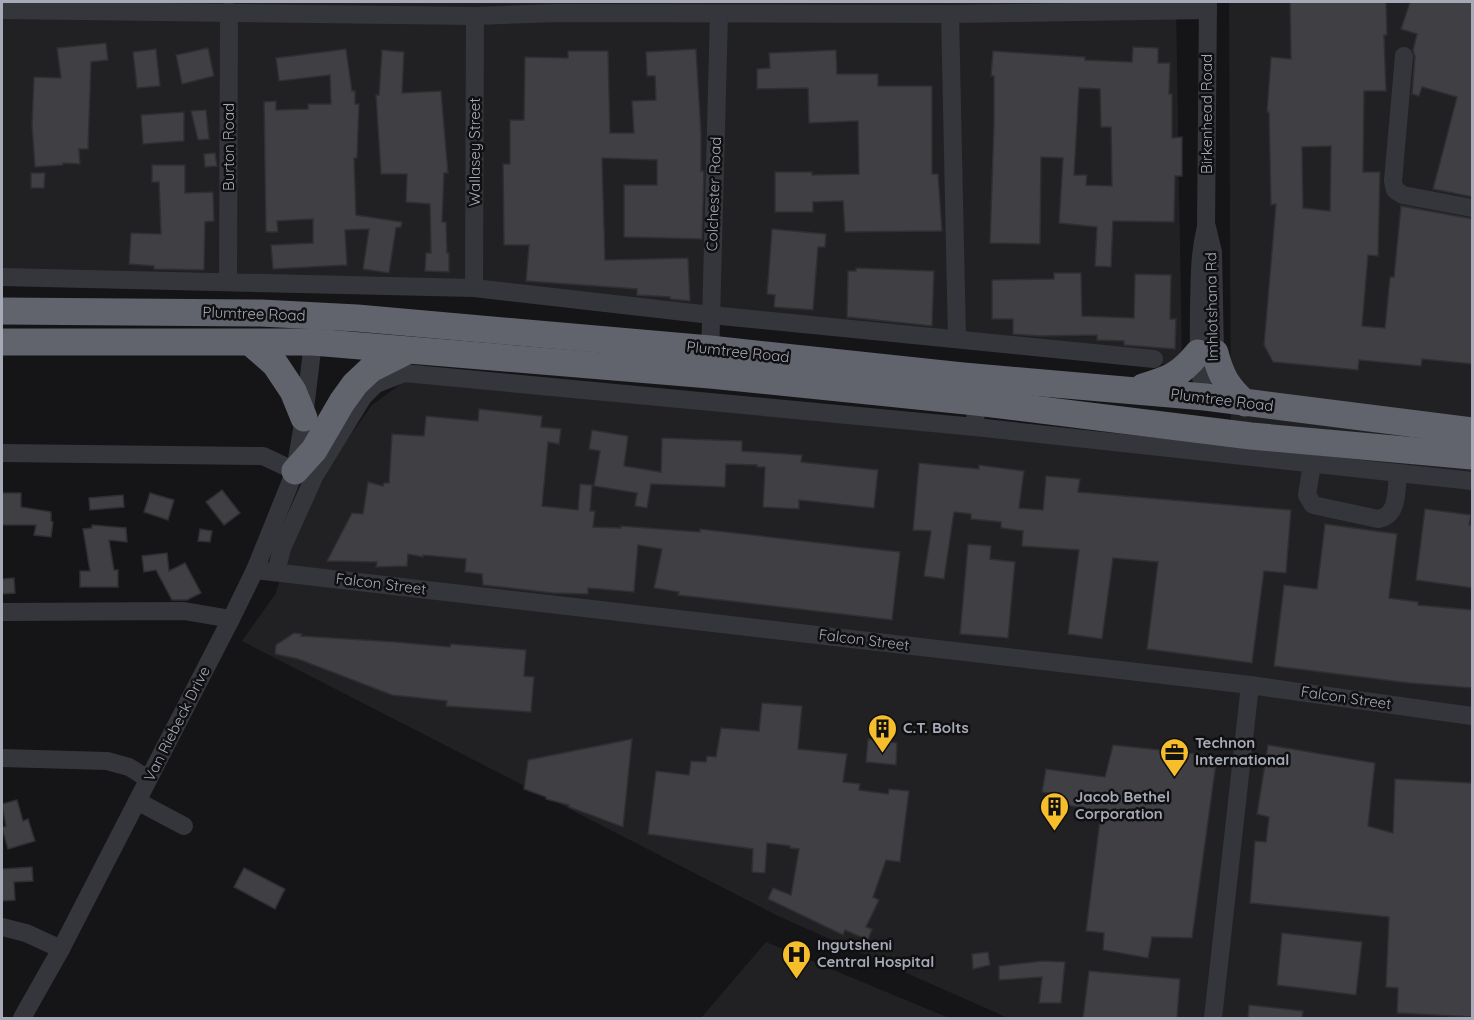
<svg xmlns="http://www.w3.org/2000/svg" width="1474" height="1020" font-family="Quicksand,sans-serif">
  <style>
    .built { fill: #212124 }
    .building { fill: #3f3f44; stroke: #2f2f33; stroke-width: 1.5; fill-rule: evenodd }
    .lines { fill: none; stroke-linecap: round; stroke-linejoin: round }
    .minor { stroke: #35363c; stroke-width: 18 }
    .highway { stroke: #61646d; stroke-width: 27 }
    .labels { text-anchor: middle; stroke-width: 5; stroke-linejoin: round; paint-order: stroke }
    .street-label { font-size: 15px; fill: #a6aab7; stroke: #101012 }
    .poi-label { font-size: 15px; font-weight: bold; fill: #a6aab7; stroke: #101012; text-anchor: start }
  </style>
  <rect width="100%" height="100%" fill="#151517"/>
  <g class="built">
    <polygon points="2,2 1176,2 1182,366 388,288 3,275"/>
    <polygon points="1229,2 1472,2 1472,1018 1008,1018 778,916 242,641 276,593 291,541 334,458 372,405 406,380 1231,452"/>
    <polygon points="766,942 949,1018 701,1018"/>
  </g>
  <g class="building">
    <path d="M 1290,2 L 1386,2 L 1387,35 L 1384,35 L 1386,91 L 1364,91 L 1363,172 L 1380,172 L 1378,256 L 1368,255 L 1362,326 L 1385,328 L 1390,277 L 1394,277 L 1401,206 L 1473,219 L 1473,364 L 1422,359 L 1421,366 L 1359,360 L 1358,370 L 1273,362 L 1264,345 L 1276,204 L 1271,205 L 1269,112 L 1267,112 L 1271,57 L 1291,59 ZM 1331,146 L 1330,211 L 1303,208 L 1302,147 Z"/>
    <polygon points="1410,2 1473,2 1473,197 1433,189 1457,97 1422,87 1419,96 1412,94 1415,57 1413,50 1417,34 1401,29"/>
    <polygon points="106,43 108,60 91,62 88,149 79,149 80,164 63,163 63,165 35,167 32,125 34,77 61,78 57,48"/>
    <path d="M 1133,47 L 1158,48 L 1158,63 L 1170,63 L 1169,94 L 1172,94 L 1172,138 L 1182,137 L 1182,176 L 1175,176 L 1174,222 L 1113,221 L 1111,267 L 1095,266 L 1097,227 L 1059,223 L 1063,158 L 1041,157 L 1040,244 L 990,243 L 994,122 L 994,76 L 991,76 L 993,51 L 1085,57 L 1085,60 L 1132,62 ZM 1079,88 L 1100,89 L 1101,127 L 1111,127 L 1112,186 L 1086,185 L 1087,175 L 1074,175 Z"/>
    <polygon points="208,48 214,76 182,84 176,55"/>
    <polygon points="156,49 160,86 137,88 133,52"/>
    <polygon points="346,49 352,91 355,91 355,104 359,104 357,158 354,158 356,215 402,222 401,227 396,228 389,273 363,269 369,229 345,230 347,265 273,269 271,245 313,243 313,219 277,221 278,232 266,232 264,102 276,101 276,110 308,109 308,104 331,104 330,75 279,81 276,58"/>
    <polygon points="696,49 701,133 701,171 704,171 702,239 624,237 624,185 657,185 657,160 602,158 605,260 688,258 690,301 670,299 670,297 637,295 637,289 526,281 529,245 504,245 503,164 510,164 510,120 524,120 525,57 568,58 568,51 608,51 610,133 634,133 632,101 656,100 655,76 647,76 646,52"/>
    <polygon points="382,50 404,52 402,93 441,91 448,173 444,173 442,222 446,222 447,253 449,253 449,272 425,271 426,253 431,253 430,204 406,202 407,174 381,174 376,95 379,95"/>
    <polygon points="836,50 837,74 878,74 878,86 932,86 932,174 938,174 942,231 845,232 843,201 813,202 813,212 775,212 775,172 812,172 812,175 859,174 858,121 809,123 808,88 757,89 757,69 770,68 769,53"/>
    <polygon points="206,110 209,139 198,140 191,111"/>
    <polygon points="184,112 184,141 143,144 141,115"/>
    <polygon points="215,153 217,166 205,167 204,154"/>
    <polygon points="152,165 185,165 185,193 213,192 214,221 205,222 204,270 154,269 154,266 129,264 131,233 161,234 159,182 152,182"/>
    <polygon points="31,173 45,173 44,188 31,188"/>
    <polygon points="772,229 826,234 825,247 818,247 813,310 774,307 775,295 767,294"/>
    <polygon points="856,268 934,271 932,326 847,317 848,271 856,271"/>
    <polygon points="1054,273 1081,273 1082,316 1134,318 1135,274 1171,275 1170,319 1176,319 1175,349 1124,345 1124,341 1097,340 1097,335 1039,336 1013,334 1013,319 992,319 992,280 1054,279"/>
    <polygon points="479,409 542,416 541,427 561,429 559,444 548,442 542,506 578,510 580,484 592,485 590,511 595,511 593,527 621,528 621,526 700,532 700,529 900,552 892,620 678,595 679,592 654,588 662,549 638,545 634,592 588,588 588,594 553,593 483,585 482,574 465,572 466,559 423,555 423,557 408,554 407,566 376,567 377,562 327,561 352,513 363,514 368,482 383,486 384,483 389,483 392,434 424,436 426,416 478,421"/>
    <polygon points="592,430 628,436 624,466 661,472 662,438 742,441 742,451 802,455 801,462 878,470 874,508 799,500 799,509 763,507 765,467 757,467 757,465 726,464 725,487 651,484 647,508 635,506 637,493 594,486 600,451 589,449"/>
    <polygon points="919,463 979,469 979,465 1024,471 1019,508 1043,510 1046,476 1080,479 1078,492 1291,510 1286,573 1264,571 1252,663 1147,649 1158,562 1113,558 1102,639 1068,634 1079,550 1022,546 1023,531 1001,528 1001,522 971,519 971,514 954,512 944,579 924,576 931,531 913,530"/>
    <polygon points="222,490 240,513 224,525 206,502"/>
    <polygon points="2,493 21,493 21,507 51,512 51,521 53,522 51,537 34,535 36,525 2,525"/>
    <polygon points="150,493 174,500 168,520 144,512"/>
    <polygon points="123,495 124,507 90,510 89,498"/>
    <polygon points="1425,509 1471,515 1469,525 1473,525 1473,588 1416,580"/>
    <polygon points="1325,524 1397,534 1389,598 1418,602 1418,605 1473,610 1473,688 1409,683 1274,666 1284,585 1317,589"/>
    <polygon points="92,525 126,528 127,542 109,540 114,570 118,570 118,587 80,587 80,571 90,571 83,529 92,528"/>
    <polygon points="200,529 212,531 210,542 198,541"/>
    <polygon points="968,544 991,546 990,559 1015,562 1008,638 960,634"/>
    <polygon points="167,553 169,571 185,563 201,593 187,600 172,600 156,570 144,572 142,556"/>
    <polygon points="14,578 15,593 2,594 2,579"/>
    <polygon points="294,633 302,634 301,636 396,642 450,647 451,644 526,650 524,676 534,677 531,712 446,706 447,701 392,695 298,659 275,654 276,645"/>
    <polygon points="762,703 802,706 798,749 847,754 843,782 860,784 859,790 888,794 889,789 909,791 900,862 886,860 873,897 879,900 866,927 872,929 868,940 845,930 843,935 768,899 773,888 791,895 799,849 790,848 790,846 767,843 765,873 752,872 753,849 648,834 656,771 689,775 691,761 706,762 707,756 716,757 721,728 759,731"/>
    <polygon points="632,739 623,827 569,807 569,805 546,799 546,797 524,789 528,760"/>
    <polygon points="868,739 897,743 896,765 866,762"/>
    <polygon points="1113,745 1217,756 1192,938 1152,937 1148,958 1103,950 1104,933 1086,931 1101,812 1053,802 1054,794 1042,792 1046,769 1105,777"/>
    <polygon points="1268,745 1375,763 1368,826 1393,833 1395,779 1473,783 1473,1017 1397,1013 1398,988 1386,987 1389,917 1250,903 1255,841 1266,842 1269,817 1257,814"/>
    <polygon points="17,800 23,821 28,819 35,841 8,849 2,828 6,826 2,804"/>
    <polygon points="32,867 33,881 14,882 15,900 2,901 2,869"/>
    <polygon points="244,868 285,889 275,909 234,887"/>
    <polygon points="1282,933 1362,942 1356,995 1277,985"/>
    <polygon points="988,952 990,965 973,969 972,954"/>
    <polygon points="1043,961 1065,962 1061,1003 1039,1003 1042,977 999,980 999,966"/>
    <polygon points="1089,971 1180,979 1177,1018 1083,1018"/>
    <polygon points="1249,1005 1303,1011 1302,1018 1248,1018"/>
  </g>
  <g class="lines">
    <g class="minor">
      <polyline points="2,10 475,16 557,13 950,14 1208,10"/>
      <polyline points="950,14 957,339"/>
      <polyline points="1404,56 1393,181 1395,190 1403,195 1472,208"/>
      <polyline points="1207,227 1213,252 1215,353 1214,364"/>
      <polyline points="2,277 474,288 711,315 1154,359"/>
      <polyline points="228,282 229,11"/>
      <polyline points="474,288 475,16"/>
      <polyline points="710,358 719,14"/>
      <path d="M 1205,397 C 1197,367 1199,336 1199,305 C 1200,276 1199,255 1206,227 L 1208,2"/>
      <polyline points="975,427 1472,481"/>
      <polyline points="2,453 263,456 295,471"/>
      <path d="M 1312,464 L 1307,495 L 1313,505 L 1378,519 C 1399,516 1396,490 1398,473"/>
      <polyline points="255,570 1250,685 1472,716"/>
      <polyline points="276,572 282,548 315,475 363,397 376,384 404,373 975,427 976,402"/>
      <polyline points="2,612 184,611 231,619"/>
      <polyline points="2,758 107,761 129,767 148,779"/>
      <polyline points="137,801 184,826"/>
      <polyline points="2,927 26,933 61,949"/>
      <polyline points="22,1018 61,949 231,619 255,570 295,471 304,418 313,342"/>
      <polyline points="1213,1018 1250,685"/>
    </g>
    <g class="highway">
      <polyline points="2,311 261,313 357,318 710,349 963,376 1205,397 1472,431"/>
      <polyline points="2,342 313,342 710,375 976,402 1251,436 1472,456"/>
      <polyline points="251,343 275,364 293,391 304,418"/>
      <path d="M 1215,353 C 1221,376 1227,387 1245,403"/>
      <path d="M 1143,387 C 1170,379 1180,375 1198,353"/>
      <polyline points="295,471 314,450 342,402 355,384 371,369 407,351"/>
    </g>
  </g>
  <defs>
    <symbol id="building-pin" viewBox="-11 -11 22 30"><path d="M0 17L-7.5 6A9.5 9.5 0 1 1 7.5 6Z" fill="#f7be2c" stroke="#101012"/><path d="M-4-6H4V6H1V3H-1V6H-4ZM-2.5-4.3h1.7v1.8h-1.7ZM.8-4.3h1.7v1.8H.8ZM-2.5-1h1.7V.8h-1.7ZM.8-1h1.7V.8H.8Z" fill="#111"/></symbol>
    <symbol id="office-pin" viewBox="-11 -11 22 30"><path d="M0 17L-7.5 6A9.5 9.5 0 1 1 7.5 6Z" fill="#f7be2c" stroke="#101012"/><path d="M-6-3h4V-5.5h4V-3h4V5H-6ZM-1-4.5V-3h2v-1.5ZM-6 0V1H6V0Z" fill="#111"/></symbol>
    <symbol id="hospital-pin" viewBox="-11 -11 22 30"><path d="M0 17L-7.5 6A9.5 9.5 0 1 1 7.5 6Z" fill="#f7be2c" stroke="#101012"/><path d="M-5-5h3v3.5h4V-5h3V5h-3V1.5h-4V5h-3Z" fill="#111"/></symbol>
  </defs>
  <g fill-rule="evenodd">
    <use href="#building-pin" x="866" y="712" width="33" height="45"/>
    <use href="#office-pin" x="1158" y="736" width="33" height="45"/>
    <use href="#building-pin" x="1038" y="790" width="33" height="45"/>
    <use href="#hospital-pin" x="780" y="938" width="33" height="45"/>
  </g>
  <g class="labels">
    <g class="street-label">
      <text transform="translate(1207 114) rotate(-90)" y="5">Birkenhead Road</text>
      <text transform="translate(229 147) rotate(-90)" y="5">Burton Road</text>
      <text transform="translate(475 152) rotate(-90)" y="5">Wallasey Street</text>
      <text transform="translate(714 194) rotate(-88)" y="5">Colchester Road</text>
      <text transform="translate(1212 307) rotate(-91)" y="5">Imhlotshana Rd</text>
      <text transform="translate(254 314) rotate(2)" y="5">Plumtree Road</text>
      <text transform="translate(738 352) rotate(6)" y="5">Plumtree Road</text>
      <text transform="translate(1222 400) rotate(7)" y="5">Plumtree Road</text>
      <text transform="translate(381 584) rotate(7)" y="5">Falcon Street</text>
      <text transform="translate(864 640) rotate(7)" y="5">Falcon Street</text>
      <text transform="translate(1346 698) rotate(8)" y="5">Falcon Street</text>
      <text transform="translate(177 724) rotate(-63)" y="5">Van Riebeck Drive</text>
    </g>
    <g class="poi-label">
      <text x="903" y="733">C.T. Bolts</text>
      <text x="1195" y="748">Technon<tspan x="1195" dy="17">International</tspan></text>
      <text x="1075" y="802">Jacob Bethel<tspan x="1075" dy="17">Corporation</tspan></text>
      <text x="817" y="950">Ingutsheni<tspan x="817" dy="17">Central Hospital</tspan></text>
    </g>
  </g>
  <rect width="1474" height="1020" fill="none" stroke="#a6aab7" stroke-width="6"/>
</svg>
